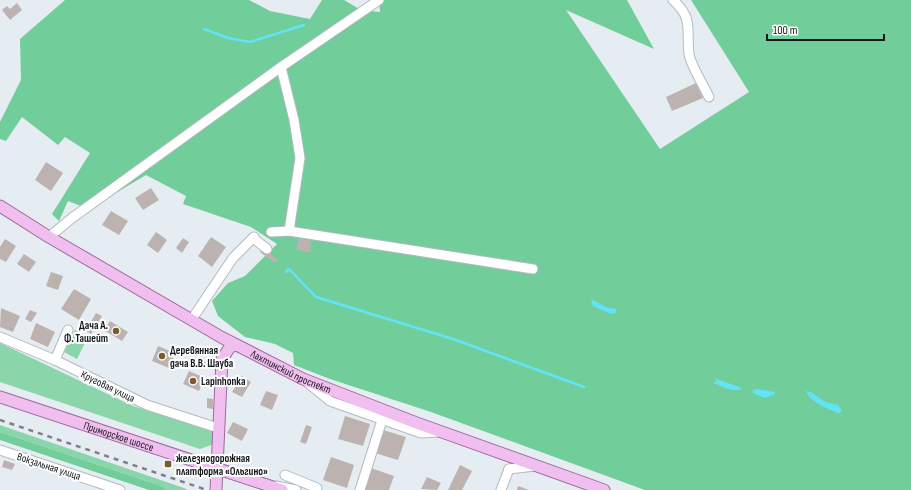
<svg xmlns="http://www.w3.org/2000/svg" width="911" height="490" font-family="'Sofia Sans Condensed',sans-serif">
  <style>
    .green { fill: #8bd5aa }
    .forest { fill: #71cd9a }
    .water { fill: #62e4f8 }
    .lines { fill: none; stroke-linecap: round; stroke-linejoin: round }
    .stream { stroke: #62e4f8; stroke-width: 2.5 }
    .building { fill: #bcb3b0 }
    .minor-casing { stroke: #b3bac0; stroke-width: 11 }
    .major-casing { stroke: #9e699d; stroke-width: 13 }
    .minor { stroke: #fff; stroke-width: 9 }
    .major { stroke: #f1bfef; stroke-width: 11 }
    .rail { stroke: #7c8185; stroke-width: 2.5; stroke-dasharray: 5 5; stroke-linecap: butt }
    .poi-dot { fill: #7b5a31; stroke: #fff; stroke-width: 1.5 }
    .labels { text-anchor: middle; stroke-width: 4; stroke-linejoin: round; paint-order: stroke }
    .poi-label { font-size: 11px; font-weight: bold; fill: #15181a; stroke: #fff; text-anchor: start }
    .street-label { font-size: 11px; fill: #15181a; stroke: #fff }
  </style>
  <rect width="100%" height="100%" fill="#e5edf3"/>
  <g class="green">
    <polygon points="75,330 88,337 77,359 64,352"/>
    <polygon points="0,343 133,406 212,430 214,444 200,449 0,382"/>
    <polygon points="0,425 184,488 188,490 165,490 164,487 0,432"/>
  </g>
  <g class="forest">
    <polygon points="65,0 249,0 270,11 310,19 322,0 344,0 361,10 380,12 379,0 627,0 654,49 566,10 660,149 749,92 691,0 911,0 911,490 645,490 431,412 330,379 294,365 293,353 275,344 245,337 218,316 212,301 228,283 245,276 277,244 251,227 183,204 186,196 146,175 89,209 68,201 59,221 52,214 90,153 65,137 58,145 22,117 6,141 0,139 0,122 21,80 20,39"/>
    <polygon points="0,432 164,487 165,490 149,490 0,440"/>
  </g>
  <g class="water">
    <polygon points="593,300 608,308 616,309 616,313 611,314 593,306 591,301"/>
    <path d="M 714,378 L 739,387 L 742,389 C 733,393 722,386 713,383 L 717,381 Z"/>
    <polygon points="757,389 775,392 775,394 765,398 753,393 753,390"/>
    <path d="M 806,391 L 811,392 L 825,402 L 838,405 L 842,411 L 838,413 C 827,408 811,403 806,391 Z"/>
  </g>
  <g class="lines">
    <g class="stream">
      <polyline points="204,29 228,38 250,42 304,25"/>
      <polyline points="286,272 289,269 316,297 453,339 584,387"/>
    </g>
  </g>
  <g class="building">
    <polygon points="17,3 22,10 10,20 2,10 7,6 10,9"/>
    <polygon points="696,83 703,98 672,111 666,97"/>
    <polygon points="46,162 63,173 51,191 35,180"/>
    <polygon points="151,188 159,200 143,210 135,198"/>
    <polygon points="111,211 128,221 119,235 102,225"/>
    <polygon points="156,232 167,240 158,253 147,245"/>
    <polygon points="211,237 226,247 212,267 198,256"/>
    <polygon points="183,238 189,242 182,253 176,248"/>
    <polygon points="299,238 312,241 309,253 296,249"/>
    <polygon points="5,239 16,246 6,262 0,259 0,247"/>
    <polygon points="263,248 278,260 275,263 260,252"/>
    <polygon points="24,254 36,262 29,272 17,264"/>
    <polygon points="51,272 63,276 58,290 46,286"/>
    <polygon points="74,289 91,299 79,320 61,309"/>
    <polygon points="1,308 20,316 13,332 0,327"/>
    <polygon points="30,310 37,313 31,322 25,319"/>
    <polygon points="96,313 102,316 91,334 86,331"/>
    <polygon points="110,321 128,332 122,341 104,330"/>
    <polygon points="36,323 55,332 48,347 30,339"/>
    <polygon points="158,346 175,353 169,368 152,361"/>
    <polygon points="201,360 206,362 204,367 199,364"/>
    <polygon points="189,371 205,378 199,391 183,384"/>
    <polygon points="242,376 251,382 242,397 232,392"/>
    <polygon points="266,391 278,395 272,410 260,405"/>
    <polygon points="207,398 213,399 213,409 207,408"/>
    <polygon points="345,416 370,424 363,446 338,439"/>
    <polygon points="233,422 248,429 242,441 227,433"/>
    <polygon points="306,425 312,427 306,444 300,442"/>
    <polygon points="383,430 406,437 398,460 375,453"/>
    <polygon points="331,457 354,465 347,488 323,480"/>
    <polygon points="4,460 15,464 12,470 2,467"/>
    <polygon points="460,465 472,471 462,490 448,490"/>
    <polygon points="371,468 394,476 389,490 364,490"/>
    <polygon points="427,477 441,483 437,490 421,489"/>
    <polygon points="518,486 529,490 517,490"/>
  </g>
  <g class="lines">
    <defs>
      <g id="minor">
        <path d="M 673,0 C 694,19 686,30 689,54 C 691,66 704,86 709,97"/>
        <polyline points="289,231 533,269"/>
        <polyline points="271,232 289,231 300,158 294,120 281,67"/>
        <polyline points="49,237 72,218 281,67 379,0"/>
        <polyline points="253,238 267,249"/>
        <polyline points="192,319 233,258 254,237"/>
        <polyline points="0,337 55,360 147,405 218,428"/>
        <polyline points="55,360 68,330"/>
        <polyline points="308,383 330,401 421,433 439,432"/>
        <polyline points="0,450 120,490"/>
        <polyline points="509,469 535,466"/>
        <polyline points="285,475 317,488"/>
        <polyline points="276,486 296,490"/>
        <polyline points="360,490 382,420"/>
        <polyline points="501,490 509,469"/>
      </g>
      <g id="major">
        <path id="s1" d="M 0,206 L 49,237 L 221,337 L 303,379 L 414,422 L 604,490"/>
        <path id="s2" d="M 0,397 L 282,490"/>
        <polyline points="216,490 222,359 230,347 236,345"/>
      </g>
    </defs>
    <use href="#minor" class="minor-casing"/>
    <use href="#major" class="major-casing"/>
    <use href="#minor" class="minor"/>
    <use href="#major" class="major"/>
    <polyline class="rail" points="0,420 207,490"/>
  </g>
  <g class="poi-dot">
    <circle cx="116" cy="331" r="4"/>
    <circle cx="162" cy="356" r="4"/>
    <circle cx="193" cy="381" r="4"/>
    <rect x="164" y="460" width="8" height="8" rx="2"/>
  </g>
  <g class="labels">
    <g class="poi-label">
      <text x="108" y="329" text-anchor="end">Дача А.<tspan x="108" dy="13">Ф. Ташейт</tspan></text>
      <text x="170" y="354">Деревянная<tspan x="170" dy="13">дача В.В. Шауба</tspan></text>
      <text x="201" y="385">Lapinhonka</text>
      <text x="176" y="462">железнодорожная<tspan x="176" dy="13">платформа «Ольгино»</tspan></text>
    </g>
    <g class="street-label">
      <text dy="4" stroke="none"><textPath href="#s1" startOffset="335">Лахтинский проспект</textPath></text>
      <text transform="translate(108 386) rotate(26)" y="4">Круговая улица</text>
      <text dy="4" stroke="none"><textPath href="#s2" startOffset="125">Приморское шоссе</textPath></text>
      <text transform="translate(49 466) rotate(18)" y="4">Вокзальная улица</text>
    </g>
  </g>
  <path d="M767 34v6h117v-6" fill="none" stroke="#15181a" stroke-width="2"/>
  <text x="773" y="34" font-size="12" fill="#15181a" stroke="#ffffff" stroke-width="3" paint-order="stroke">100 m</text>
</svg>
